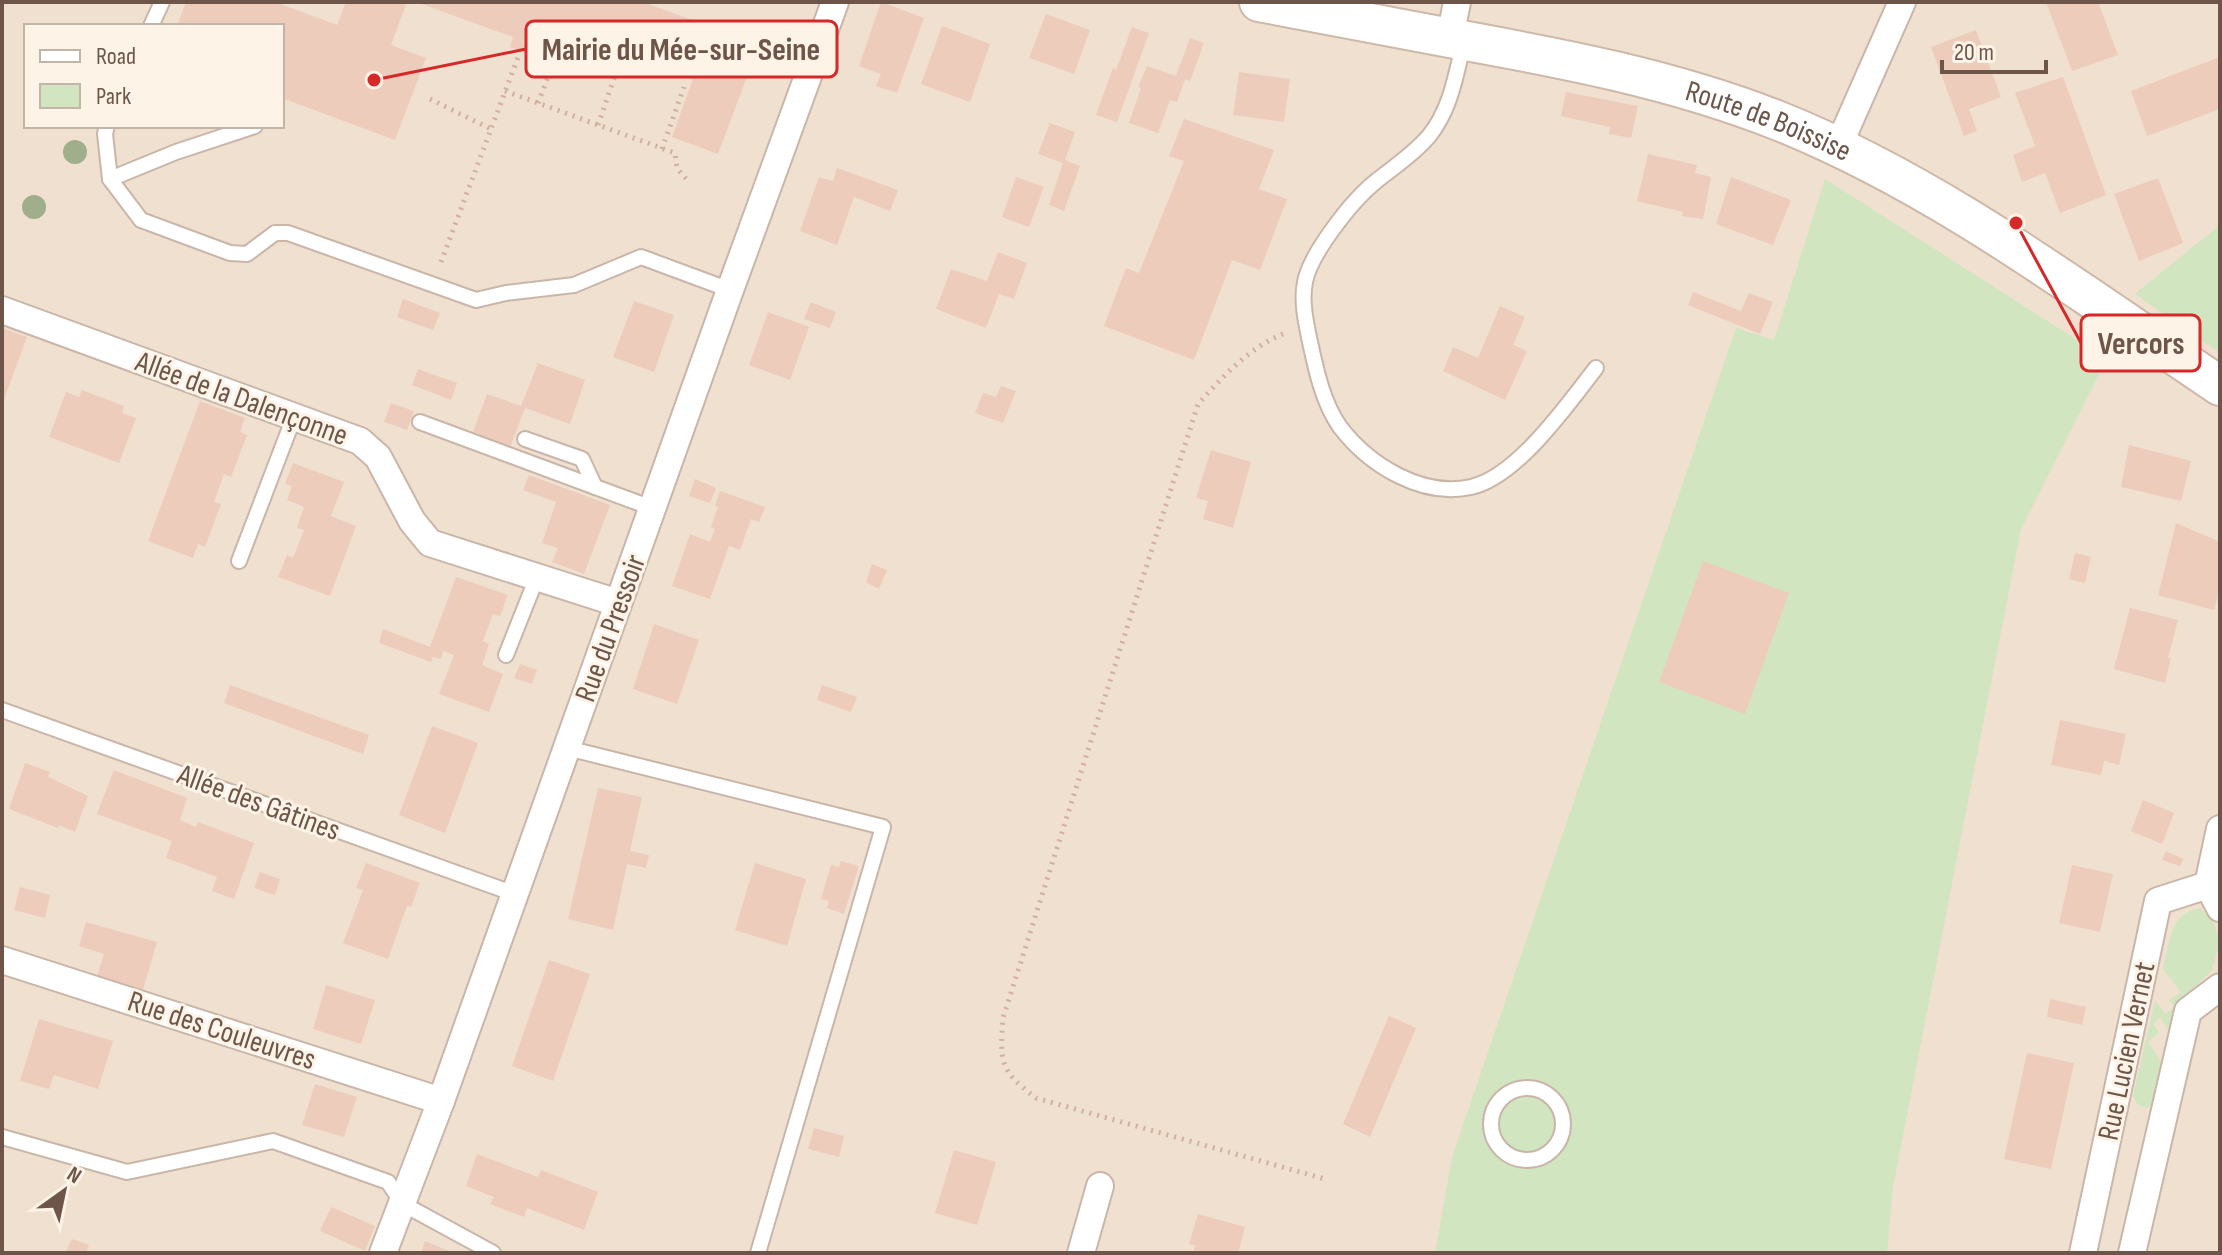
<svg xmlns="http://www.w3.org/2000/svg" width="2222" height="1255" font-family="'Sofia Sans Condensed',sans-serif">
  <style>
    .residential { fill: #f0e0d0; fill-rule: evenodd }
    .green { fill: #d1e5c1 }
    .building { fill: #edccbb }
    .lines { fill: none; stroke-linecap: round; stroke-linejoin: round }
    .lane-casing { stroke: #c9b6a9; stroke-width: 18 }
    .street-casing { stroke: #c9b6a9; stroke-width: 30 }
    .secondary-casing { stroke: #ceb8a9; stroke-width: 42 }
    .path { stroke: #d1b09f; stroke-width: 5; stroke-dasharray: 2 6; stroke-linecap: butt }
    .lane { stroke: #fff; stroke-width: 14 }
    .street { stroke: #fff; stroke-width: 26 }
    .secondary { stroke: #fff; stroke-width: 38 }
    .tree { fill: #a0ae8c }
    .labels { text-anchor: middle; stroke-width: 6; stroke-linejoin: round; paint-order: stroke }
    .street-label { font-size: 30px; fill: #6e554a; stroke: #fdf3e6 }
    .leader { fill: none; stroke: #d62828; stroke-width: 3 }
    .callout-dot { fill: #d62828; stroke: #fdf3e6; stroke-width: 3 }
    .callout { fill: #fdf3e6; stroke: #d62828; stroke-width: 3 }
    .callout-label { font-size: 32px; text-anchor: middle; font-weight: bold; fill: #6e554a }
  </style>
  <rect width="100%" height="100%" fill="#faefe1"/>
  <path class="residential" d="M 2,2 L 2220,2 L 2220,1253 L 2,1253 ZM 26,26 L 282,26 L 282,126 L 26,126 Z"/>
  <g class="green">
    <polygon points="1825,179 2107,359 2021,529 1893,1187 1887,1253 1435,1253 1452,1157 1736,328 1774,340"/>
    <polygon points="2220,225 2220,353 2135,294"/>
    <path d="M 2200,908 L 2213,921 L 2220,941 L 2212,970 L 2184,999 L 2172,1036 L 2160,1017 L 2153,1023 L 2159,1033 L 2148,1042 L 2164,1066 L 2156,1103 L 2146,1108 L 2138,1105 L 2133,1096 L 2155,1000 L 2165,1014 L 2175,1007 L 2169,1000 L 2181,992 L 2163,969 C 2170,942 2169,913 2200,908 Z"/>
  </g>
  <g class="building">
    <polygon points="186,2 275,2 337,25 346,2 407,2 391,45 426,58 395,140 282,98 282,26 177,26"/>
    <polygon points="416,2 643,2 759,45 718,154 672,137 693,79 547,24 535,57 510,47 513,37"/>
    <polygon points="881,2 924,18 897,93 876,86 881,74 859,66"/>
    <polygon points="2046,2 2098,2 2118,55 2072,71"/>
    <polygon points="1046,14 1090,30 1074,74 1029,58"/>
    <polygon points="942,26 990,44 970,102 921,84"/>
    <polygon points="1132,27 1149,33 1117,122 1096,115 1113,68 1116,70"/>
    <polygon points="1976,30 2001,97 1969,109 1977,131 1964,136 1931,47"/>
    <polygon points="1190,38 1204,43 1190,81 1185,79 1177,102 1170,100 1158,133 1129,123 1141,88 1138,87 1147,66 1176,76"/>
    <polygon points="2220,57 2220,109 2147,136 2131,91"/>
    <polygon points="1239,72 1290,79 1284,122 1233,115"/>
    <polygon points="2063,77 2106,195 2060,213 2045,173 2022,182 2013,155 2035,146 2015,93"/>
    <polygon points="1566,92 1638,106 1631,138 1609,134 1610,127 1561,116"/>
    <polygon points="1184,119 1274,150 1259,189 1287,199 1260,270 1232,260 1194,360 1104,326 1126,268 1139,273 1184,161 1169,156"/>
    <polygon points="1050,123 1075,132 1065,160 1080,166 1064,211 1049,205 1063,163 1038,154"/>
    <polygon points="1648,154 1697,165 1695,173 1711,177 1703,219 1682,216 1683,212 1637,201"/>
    <polygon points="837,168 898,190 890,211 854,197 837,245 800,231 819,177 833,181"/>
    <polygon points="1016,177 1044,187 1029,227 1002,217"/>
    <polygon points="1731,177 1791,200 1773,245 1716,224"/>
    <polygon points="2158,178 2183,243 2139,261 2114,194"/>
    <polygon points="998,252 1027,263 1014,299 999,294 986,328 936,309 951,269 987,281"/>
    <polygon points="1693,292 1741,311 1749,293 1773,302 1760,334 1688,305"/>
    <polygon points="403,299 440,313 433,330 397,317"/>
    <polygon points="634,301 674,315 654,372 613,357"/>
    <polygon points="811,302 836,312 830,328 804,319"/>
    <polygon points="1500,306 1525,317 1513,345 1527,351 1505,400 1443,371 1453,347 1478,358"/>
    <polygon points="768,312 809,327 790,380 749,365"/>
    <polygon points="2,328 27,337 2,405"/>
    <polygon points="538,363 585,380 570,424 525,408 510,447 473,432 487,394 521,406"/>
    <polygon points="418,369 457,383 451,400 412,385"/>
    <polygon points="1001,386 1016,391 1003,423 975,413 983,393 996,397"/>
    <polygon points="82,390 124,406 122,413 136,418 119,463 49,437 66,392 79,397"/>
    <polygon points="200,401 245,418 240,432 247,435 231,477 224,474 214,502 221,504 205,547 198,544 193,558 148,541"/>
    <polygon points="391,403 414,411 407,430 384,422"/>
    <polygon points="2129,445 2191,461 2181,501 2121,487"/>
    <polygon points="1211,450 1251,462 1233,528 1203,519 1208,501 1196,498"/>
    <polygon points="293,463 344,482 331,516 356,526 330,596 278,577 287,555 293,558 304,530 297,528 304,507 287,500 292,486 285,484"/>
    <polygon points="529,475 610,505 584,574 552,562 558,548 542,543 556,502 523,490"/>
    <polygon points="695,479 716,488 710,503 689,496"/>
    <polygon points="720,491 765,507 759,522 751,519 740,550 729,546 710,599 672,586 690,534 710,542 715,529 711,527 718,507 715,505"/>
    <polygon points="2176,523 2220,542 2220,589 2214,610 2158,595"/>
    <polygon points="2075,553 2091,557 2085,583 2069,579"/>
    <polygon points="1703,561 1789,593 1745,714 1659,682"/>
    <polygon points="872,564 887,570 879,589 866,582"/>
    <polygon points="456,577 508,595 500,616 493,614 483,641 489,644 482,665 503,674 489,712 439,694 454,655 443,651 441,659 433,657 431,662 379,643 383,629 430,647"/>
    <polygon points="2130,608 2178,620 2168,658 2171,658 2165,683 2114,669"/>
    <polygon points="654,624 699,640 677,704 633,689"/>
    <polygon points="520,664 537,670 532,684 514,678"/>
    <polygon points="230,685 369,735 363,754 224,703"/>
    <polygon points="822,685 857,697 851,712 817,700"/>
    <polygon points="2060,720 2126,734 2119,765 2104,761 2101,775 2051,765"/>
    <polygon points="432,726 478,743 445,833 399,815"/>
    <polygon points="25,763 50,772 48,777 88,796 75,832 59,825 58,828 9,809"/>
    <polygon points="114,770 187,798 180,820 196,827 198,822 254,843 234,899 212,891 217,877 166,858 172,841 97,814"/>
    <polygon points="598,788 642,797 630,851 649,855 646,868 627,864 613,930 568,919"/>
    <polygon points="2143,800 2174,813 2162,844 2131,831"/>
    <polygon points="2166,851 2183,859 2180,866 2162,860"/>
    <polygon points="841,861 859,866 844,914 827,908 829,901 821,899 831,865 839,867"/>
    <polygon points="366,863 420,883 411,907 407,906 388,959 343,943 363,890 356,888"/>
    <polygon points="755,863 806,879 787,946 735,930"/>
    <polygon points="2072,865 2113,874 2100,932 2059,923"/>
    <polygon points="260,872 280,879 275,895 254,888"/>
    <polygon points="20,887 50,895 45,918 14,910"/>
    <polygon points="86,922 157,942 142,993 96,979 104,954 79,946"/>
    <polygon points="549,960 590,974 553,1081 512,1066"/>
    <polygon points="326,985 375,1000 361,1044 313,1029"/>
    <polygon points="2050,999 2086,1007 2082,1025 2047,1017"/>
    <polygon points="1389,1016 1416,1028 1370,1137 1343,1124"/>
    <polygon points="39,1019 113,1041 98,1089 54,1075 49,1089 20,1081"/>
    <polygon points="2027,1053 2074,1063 2051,1169 2004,1159"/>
    <polygon points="315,1084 357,1097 344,1137 302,1125"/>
    <polygon points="814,1128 844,1136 839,1157 808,1149"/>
    <polygon points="954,1150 996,1162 977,1225 935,1213"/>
    <polygon points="477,1154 538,1177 541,1170 598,1192 584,1230 527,1208 524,1217 490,1204 494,1197 466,1186"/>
    <polygon points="331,1207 375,1226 365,1251 320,1231"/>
    <polygon points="1198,1214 1245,1227 1238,1253 1193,1253 1195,1245 1189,1244"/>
    <polygon points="72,1239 89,1245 86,1253 65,1253"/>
    <polygon points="425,1241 454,1253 421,1253"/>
  </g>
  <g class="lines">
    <defs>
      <g id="lane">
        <polyline points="151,26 162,2"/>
        <path d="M 1464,41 C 1456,74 1451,109 1429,136 C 1413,155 1392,168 1374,183 C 1352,201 1310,254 1305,282 C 1301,301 1306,323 1310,342 C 1316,370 1323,403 1340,427 C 1369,465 1422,498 1471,487 C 1517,477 1568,404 1596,368"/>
        <polyline points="107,126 105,134 110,179 141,220 230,253 247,254 275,233 288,233 476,300 506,293 574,285 641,257 730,290"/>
        <polyline points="110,179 176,152 255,126"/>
        <polyline points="420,422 652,508"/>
        <polyline points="525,439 582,459 595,487"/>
        <polyline points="239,561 294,417"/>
        <polyline points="506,655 537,577"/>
        <polyline points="2,710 515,894"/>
        <polyline points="567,748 883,827 758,1253"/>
        <circle cx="1527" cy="1124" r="36"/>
        <polyline points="2,1137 127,1172 273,1141 388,1182 403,1204 493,1253"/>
      </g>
      <g id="street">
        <polyline points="1450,38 1457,2"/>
        <polyline points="1838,147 1902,2"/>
        <polyline points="2,310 360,441 378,457 412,521 430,543 618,603"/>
        <polyline points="2208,885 2220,829"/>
        <polyline points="2,960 441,1101"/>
        <polyline points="383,1253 441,1101 730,290 835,2"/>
        <polyline points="1081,1253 1100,1186"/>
        <polyline points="2083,1253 2158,901 2208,885 2220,908"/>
        <polyline points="2132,1253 2188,1011 2220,987"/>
      </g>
      <g id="secondary">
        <path id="s1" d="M 1259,2 C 1322,14 1386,26 1450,38 C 1561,58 1673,79 1779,121 C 1938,185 2078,291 2220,386"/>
      </g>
    </defs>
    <use href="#lane" class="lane-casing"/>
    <use href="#street" class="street-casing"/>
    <use href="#secondary" class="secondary-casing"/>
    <g class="path">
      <polyline points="505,91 675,153 677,168 687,180"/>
      <polyline points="430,99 491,129"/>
      <polyline points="538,103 561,43"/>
      <polyline points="598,125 619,64"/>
      <polyline points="662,149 684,87"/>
      <polyline points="441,262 520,52"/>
      <path d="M 1283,334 C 1248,348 1223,377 1198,404 L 1003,1018 C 1000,1062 999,1070 1036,1098 L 1325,1179"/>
    </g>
    <use href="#lane" class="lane"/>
    <use href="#street" class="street"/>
    <use href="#secondary" class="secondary"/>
  </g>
  <g class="tree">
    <circle cx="75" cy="152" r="12"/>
    <circle cx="34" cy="207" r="12"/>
  </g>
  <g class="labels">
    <g class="street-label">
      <text dy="10" stroke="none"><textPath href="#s1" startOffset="524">Route de Boissise</textPath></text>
      <text transform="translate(242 398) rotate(20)" y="10">Allée de la Dalençonne</text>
      <text transform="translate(610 628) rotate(-70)" y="10">Rue du Pressoir</text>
      <text transform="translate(259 802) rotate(20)" y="10">Allée des Gâtines</text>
      <text transform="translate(222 1030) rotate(18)" y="10">Rue des Couleuvres</text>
      <text transform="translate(2126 1051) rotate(-78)" y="10">Rue Lucien Vernet</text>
    </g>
  </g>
  <path class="leader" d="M374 80L526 49M2016 223L2081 343"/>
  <g class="callout-dot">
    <circle cx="374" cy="80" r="8"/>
    <circle cx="2016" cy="223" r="8"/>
  </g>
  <g class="callout">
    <rect x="526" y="21" width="311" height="56" rx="8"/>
    <rect x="2081" y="315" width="119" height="56" rx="8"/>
  </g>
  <g class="callout-label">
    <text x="681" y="60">Mairie du Mée-sur-Seine</text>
    <text x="2141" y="354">Vercors</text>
  </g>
  <rect width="2222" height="1255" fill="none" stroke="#6e554a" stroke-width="8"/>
  <rect x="24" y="24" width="260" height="104" fill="#fdf3e6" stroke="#c4b4a8" stroke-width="2"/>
  <rect x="40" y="50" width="40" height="12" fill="#ffffff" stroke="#c4b4a8" stroke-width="2"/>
  <text x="96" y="64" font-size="24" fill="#6e554a">Road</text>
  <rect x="40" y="84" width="40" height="24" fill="#d1e5c1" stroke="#c4b4a8" stroke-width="2"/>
  <text x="96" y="104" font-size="24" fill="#6e554a">Park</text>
  <g transform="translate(64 1191) rotate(33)" stroke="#fdf3e6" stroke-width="6" paint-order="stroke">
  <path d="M0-6L14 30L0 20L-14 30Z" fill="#6e554a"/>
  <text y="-12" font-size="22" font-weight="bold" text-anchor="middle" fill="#6e554a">N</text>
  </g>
  <path d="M1942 60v12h104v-12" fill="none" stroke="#6e554a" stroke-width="4"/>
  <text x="1954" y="60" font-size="24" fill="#6e554a" stroke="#fdf3e6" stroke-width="6" paint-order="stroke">20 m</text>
</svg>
